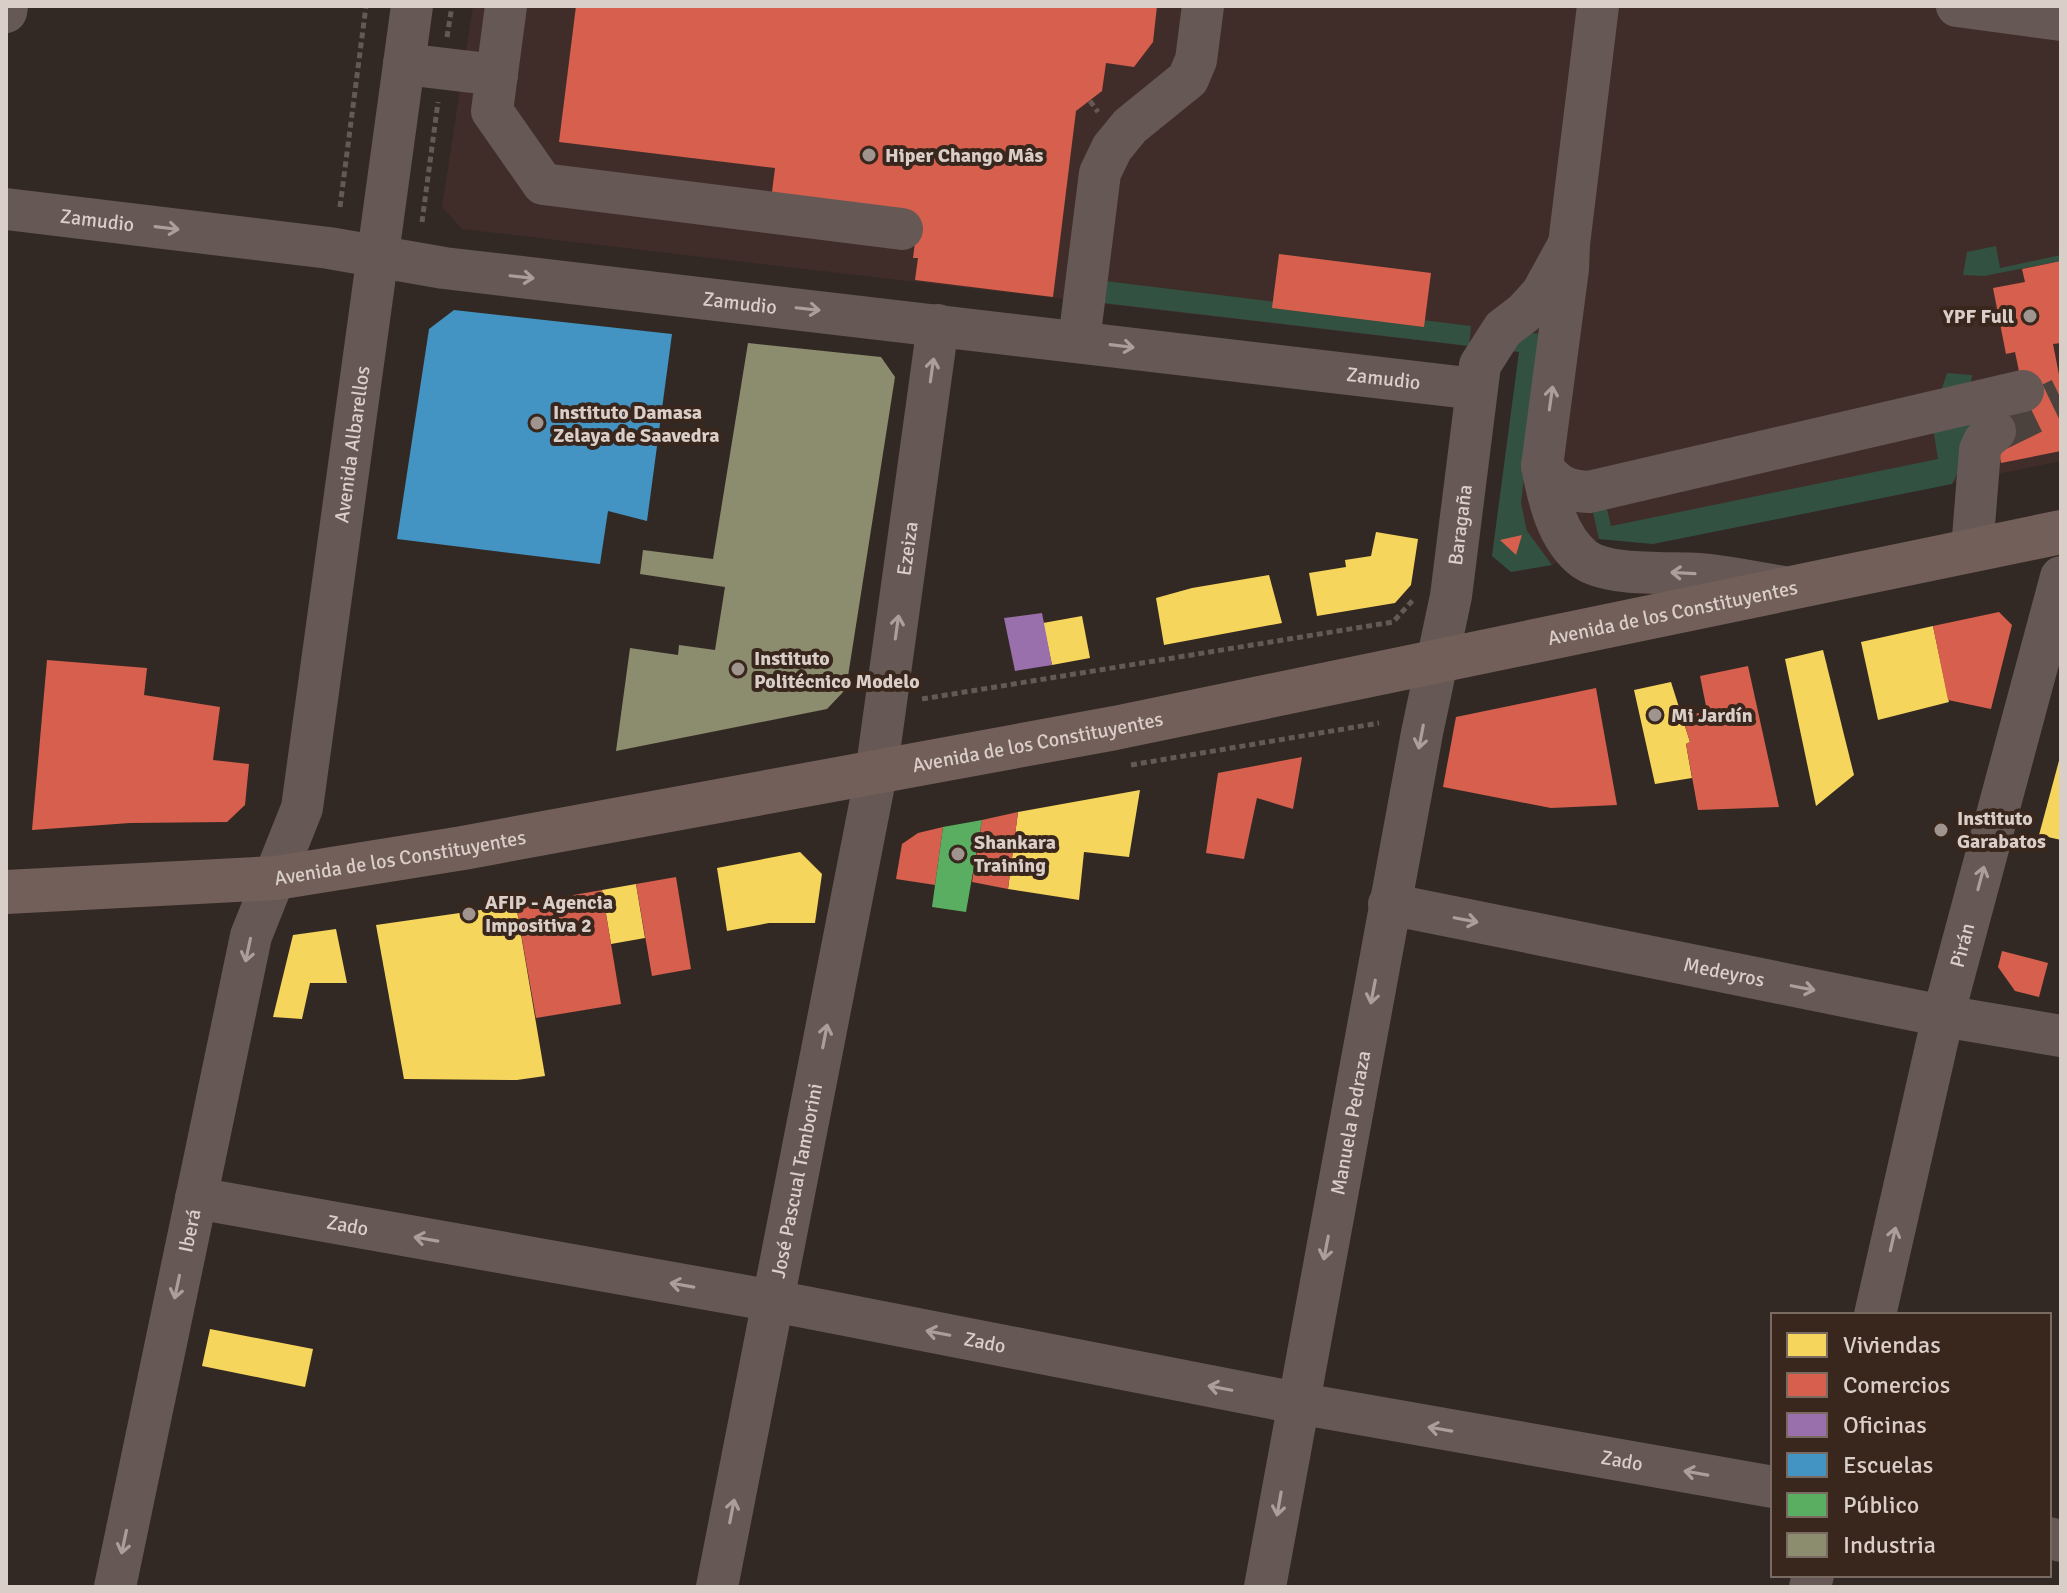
<svg xmlns="http://www.w3.org/2000/svg" width="2067" height="1593" font-family="Signika,sans-serif">
  <style>
    .commercial { fill: #402d29 }
    .green { fill: #325140 }
    .homes { fill: #f6d55c }
    .shops { fill: #d6604d }
    .offices { fill: #9970ab }
    .schools { fill: #4393c3 }
    .public { fill: #5aae61 }
    .industry { fill: #8c8c6e }
    .lines { fill: none; stroke-linecap: round; stroke-linejoin: round }
    .minor-tunnel { stroke: #4c423d; stroke-width: 42; stroke-dasharray: 42 21; stroke-linecap: butt }
    .path { stroke: #645954; stroke-width: 5; stroke-dasharray: 6 4; stroke-linecap: butt }
    .minor { stroke: #665854; stroke-width: 42 }
    .major { stroke: #725f59; stroke-width: 44 }
    .oneway { stroke: #ac9f9a }
    .poi-dot { fill: #a0948f; stroke: #39271e; stroke-width: 3 }
    .labels { text-anchor: middle; stroke-width: 8; stroke-linejoin: round; paint-order: stroke }
    .poi-label { font-size: 20px; font-weight: bold; fill: #dacec8; stroke: #39271e; text-anchor: start }
    .street-label { font-size: 20px; fill: #dacec8; stroke: #39271e }
  </style>
  <rect width="100%" height="100%" fill="#332924"/>
  <polygon class="commercial" points="473,6 2061,6 2061,461 1653,544 1599,539 1552,565 1511,572 1492,556 1519,352 462,229 442,207"/>
  <g class="green">
    <polygon points="1996,246 2000,268 2061,255 2061,261 1984,276 1963,275 1967,252"/>
    <polygon points="1105,281 1471,326 1469,346 1103,303"/>
    <polygon points="1530,333 1541,334 1521,503 1527,531 1552,565 1511,572 1492,556 1519,352 1503,350"/>
    <polygon points="1947,373 1972,375 1970,391 1939,397"/>
    <polygon points="1973,420 1969,450 1952,484 1653,544 1599,539 1592,508 1606,505 1611,526 1938,459 1933,428"/>
  </g>
  <g class="homes">
    <polygon points="1376,532 1418,539 1411,585 1395,603 1317,616 1309,573 1346,567 1345,560 1371,556"/>
    <polygon points="1269,575 1282,623 1164,645 1156,598 1192,588"/>
    <polygon points="1082,616 1090,658 1052,665 1043,623"/>
    <polygon points="1933,626 1949,702 1878,720 1861,642"/>
    <polygon points="1823,650 1854,775 1816,806 1785,659"/>
    <polygon points="1671,682 1690,742 1686,744 1692,778 1655,784 1634,690"/>
    <polygon points="2060,757 2061,757 2061,840 2039,835"/>
    <polygon points="1140,790 1129,857 1084,852 1079,900 1008,889 1018,812"/>
    <polygon points="800,852 822,874 815,923 769,923 727,931 717,868"/>
    <polygon points="636,884 645,938 611,944 602,890"/>
    <polygon points="516,905 545,1076 517,1080 404,1079 376,925"/>
    <polygon points="336,929 347,983 310,983 302,1019 273,1017 293,935"/>
    <polygon points="210,1329 313,1349 305,1387 202,1366"/>
  </g>
  <g class="shops">
    <polygon points="576,6 1157,6 1153,42 1134,67 1106,63 1102,91 1076,111 1053,297 915,280 918,258 913,258 918,218 771,200 775,168 559,142"/>
    <polygon points="1279,254 1431,273 1424,327 1272,308"/>
    <polygon points="2061,261 2061,343 2053,344 2061,385 2061,451 2001,463 1991,412 2026,405 2015,352 2006,354 1993,288 2025,282 2022,269"/>
    <polygon points="1522,535 1516,555 1500,540"/>
    <polygon points="1999,612 2012,625 1991,709 1948,700 1933,626"/>
    <polygon points="47,660 147,668 144,695 220,707 213,760 249,764 245,805 227,822 130,823 32,830"/>
    <polygon points="1748,666 1779,807 1698,810 1686,744 1690,742 1682,717 1707,711 1700,676"/>
    <polygon points="1596,688 1617,805 1551,808 1443,787 1456,717"/>
    <polygon points="1302,757 1293,809 1257,798 1244,859 1206,853 1218,773"/>
    <polygon points="1018,812 1008,889 972,882 982,820"/>
    <polygon points="943,827 935,885 896,879 902,844 918,833"/>
    <polygon points="676,877 691,969 652,976 636,884"/>
    <polygon points="602,890 621,1004 536,1018 516,905"/>
    <polygon points="2002,951 2048,963 2039,997 2015,991 1998,967"/>
  </g>
  <polygon class="offices" points="1042,613 1052,665 1015,671 1004,618"/>
  <polygon class="schools" points="454,310 672,334 647,521 608,511 600,564 397,539 429,329"/>
  <polygon class="public" points="982,820 966,912 932,907 943,827"/>
  <polygon class="industry" points="748,343 881,357 895,377 846,689 827,709 616,751 630,648 678,655 679,645 715,650 725,587 640,574 643,550 713,559"/>
  <g class="lines">
    <polyline class="minor-tunnel" points="1995,431 2061,399"/>
    <g class="path">
      <polyline points="447,37 452,6"/>
      <polyline points="1090,101 1098,112"/>
      <polyline points="340,207 366,6"/>
      <polyline points="422,222 438,102"/>
      <polyline points="922,699 1393,622 1413,600"/>
      <polyline points="1131,765 1379,723"/>
    </g>
    <g class="minor">
      <polyline points="506,6 492,111 543,184 902,229"/>
      <path d="M 1598,6 L 1569,244 L 1568,269 L 1542,466 C 1548,498 1557,538 1584,559 C 1609,577 1669,572 1699,574 C 1727,576 1756,583 1784,587"/>
      <polyline points="1957,6 2061,20"/>
      <polyline points="6,12 7,6"/>
      <polyline points="404,64 497,75"/>
      <path id="s1" d="M 6,209 L 329,248 L 444,268 L 1476,389"/>
      <polyline points="1079,341 1100,173 1112,148 1130,126 1188,79 1196,60 1203,6"/>
      <path d="M 1542,466 C 1554,485 1567,491 1589,492 L 2023,391"/>
      <polyline points="1972,550 1980,450 1984,441 1995,431"/>
      <path id="s2" d="M 1389,904 L 1943,1016 L 2061,1036"/>
      <path id="s3" d="M 196,1198 L 774,1301 L 1297,1403 L 1773,1487"/>
      <path id="s4" d="M 1875,1315 L 1943,1016 L 2061,577"/>
      <polyline points="2049,1538 2061,1541"/>
      <path id="s5" d="M 115,1587 L 251,936 L 302,808 L 412,6"/>
      <path id="s6" d="M 717,1587 L 876,774 L 938,325"/>
      <path id="s7" d="M 1265,1587 L 1422,733 L 1451,596 L 1480,365 L 1503,329 L 1524,313 L 1542,293 L 1569,244"/>
      <polyline points="1810,1587 1813,1575"/>
    </g>
    <path class="major" id="s8" d="M 6,892 L 276,878 L 463,848 L 1115,728 L 2061,532"/>
  </g>
  <defs><path id="oneway-shaft" d="M-6 0H5M1.5-3L5.5 0L1.5 3" fill="none" stroke-width="1.6" stroke-linecap="round" stroke-linejoin="round" transform="scale(2)"/></defs>
  <g class="oneway">
    <use href="#oneway-shaft" transform="translate(167 228) rotate(7)"/>
    <use href="#oneway-shaft" transform="translate(522 277) rotate(6)"/>
    <use href="#oneway-shaft" transform="translate(808 309) rotate(6)"/>
    <use href="#oneway-shaft" transform="translate(1122 346) rotate(7)"/>
    <use href="#oneway-shaft" transform="translate(932 370) rotate(-82)"/>
    <use href="#oneway-shaft" transform="translate(1551 398) rotate(-82)"/>
    <use href="#oneway-shaft" transform="translate(1683 573) rotate(-177)"/>
    <use href="#oneway-shaft" transform="translate(897 627) rotate(-82)"/>
    <use href="#oneway-shaft" transform="translate(1421 737) rotate(101)"/>
    <use href="#oneway-shaft" transform="translate(1981 878) rotate(-75)"/>
    <use href="#oneway-shaft" transform="translate(1466 920) rotate(11)"/>
    <use href="#oneway-shaft" transform="translate(248 950) rotate(102)"/>
    <use href="#oneway-shaft" transform="translate(1803 988) rotate(11)"/>
    <use href="#oneway-shaft" transform="translate(1373 992) rotate(101)"/>
    <use href="#oneway-shaft" transform="translate(825 1036) rotate(-79)"/>
    <use href="#oneway-shaft" transform="translate(426 1239) rotate(-170)"/>
    <use href="#oneway-shaft" transform="translate(1893 1239) rotate(-77)"/>
    <use href="#oneway-shaft" transform="translate(1326 1248) rotate(101)"/>
    <use href="#oneway-shaft" transform="translate(682 1285) rotate(-170)"/>
    <use href="#oneway-shaft" transform="translate(177 1287) rotate(102)"/>
    <use href="#oneway-shaft" transform="translate(938 1333) rotate(-169)"/>
    <use href="#oneway-shaft" transform="translate(1220 1388) rotate(-169)"/>
    <use href="#oneway-shaft" transform="translate(1440 1429) rotate(-170)"/>
    <use href="#oneway-shaft" transform="translate(1696 1473) rotate(-170)"/>
    <use href="#oneway-shaft" transform="translate(1279 1504) rotate(100)"/>
    <use href="#oneway-shaft" transform="translate(732 1511) rotate(-79)"/>
    <use href="#oneway-shaft" transform="translate(124 1542) rotate(102)"/>
  </g>
  <g class="poi-dot">
    <circle cx="869" cy="155" r="8"/>
    <circle cx="2030" cy="316" r="8"/>
    <circle cx="537" cy="423" r="8"/>
    <circle cx="738" cy="669" r="8"/>
    <circle cx="1655" cy="715" r="8"/>
    <circle cx="1941" cy="830" r="8"/>
    <circle cx="958" cy="854" r="8"/>
    <circle cx="469" cy="914" r="8"/>
  </g>
  <g class="labels">
    <g class="poi-label">
      <text x="885" y="162">Hiper Chango Mâs</text>
      <text x="2014" y="323" text-anchor="end">YPF Full</text>
      <text x="553" y="419">Instituto Damasa<tspan x="553" dy="23">Zelaya de Saavedra</tspan></text>
      <text x="754" y="665">Instituto<tspan x="754" dy="23">Politécnico Modelo</tspan></text>
      <text x="1671" y="722">Mi Jardín</text>
      <text x="1957" y="825">Instituto<tspan x="1957" dy="23">Garabatos</tspan></text>
      <text x="974" y="849">Shankara<tspan x="974" dy="23">Training</tspan></text>
      <text x="485" y="909">AFIP - Agencia<tspan x="485" dy="23">Impositiva 2</tspan></text>
    </g>
    <g class="street-label">
      <text dy="7" stroke="none"><textPath href="#s1" startOffset="92">Zamudio</textPath></text>
      <text dy="7" stroke="none"><textPath href="#s1" startOffset="740">Zamudio</textPath></text>
      <text dy="7" stroke="none"><textPath href="#s1" startOffset="1388">Zamudio</textPath></text>
      <text dy="7" stroke="none"><textPath href="#s5" startOffset="1170">Avenida Albarellos</textPath></text>
      <text dy="7" stroke="none"><textPath href="#s7" startOffset="1080">Baragaña</textPath></text>
      <text dy="7" stroke="none"><textPath href="#s6" startOffset="1056">Ezeiza</textPath></text>
      <text dy="7" stroke="none"><textPath href="#s8" startOffset="1692">Avenida de los Constituyentes</textPath></text>
      <text dy="7" stroke="none"><textPath href="#s8" startOffset="1044">Avenida de los Constituyentes</textPath></text>
      <text dy="7" stroke="none"><textPath href="#s8" startOffset="396">Avenida de los Constituyentes</textPath></text>
      <text dy="7" stroke="none"><textPath href="#s4" startOffset="380">Pirán</textPath></text>
      <text dy="7" stroke="none"><textPath href="#s2" startOffset="342">Medeyros</textPath></text>
      <text dy="7" stroke="none"><textPath href="#s7" startOffset="472">Manuela Pedraza</textPath></text>
      <text dy="7" stroke="none"><textPath href="#s6" startOffset="414">José Pascual Tamborini</textPath></text>
      <text dy="7" stroke="none"><textPath href="#s3" startOffset="154">Zado</textPath></text>
      <text dy="7" stroke="none"><textPath href="#s5" startOffset="364">Iberá</textPath></text>
      <text dy="7" stroke="none"><textPath href="#s3" startOffset="802">Zado</textPath></text>
      <text dy="7" stroke="none"><textPath href="#s3" startOffset="1450">Zado</textPath></text>
    </g>
  </g>
  <rect width="2067" height="1593" fill="none" stroke="#dacec8" stroke-width="16"/>
  <rect x="1771" y="1313" width="280" height="264" fill="#39271e" stroke="#796a62" stroke-width="2"/>
  <rect x="1787" y="1333" width="40" height="24" fill="#f6d55c" stroke="#796a62" stroke-width="2"/>
  <text x="1843" y="1353" font-size="24" fill="#dacec8">Viviendas</text>
  <rect x="1787" y="1373" width="40" height="24" fill="#d6604d" stroke="#796a62" stroke-width="2"/>
  <text x="1843" y="1393" font-size="24" fill="#dacec8">Comercios</text>
  <rect x="1787" y="1413" width="40" height="24" fill="#9970ab" stroke="#796a62" stroke-width="2"/>
  <text x="1843" y="1433" font-size="24" fill="#dacec8">Oficinas</text>
  <rect x="1787" y="1453" width="40" height="24" fill="#4393c3" stroke="#796a62" stroke-width="2"/>
  <text x="1843" y="1473" font-size="24" fill="#dacec8">Escuelas</text>
  <rect x="1787" y="1493" width="40" height="24" fill="#5aae61" stroke="#796a62" stroke-width="2"/>
  <text x="1843" y="1513" font-size="24" fill="#dacec8">Público</text>
  <rect x="1787" y="1533" width="40" height="24" fill="#8c8c6e" stroke="#796a62" stroke-width="2"/>
  <text x="1843" y="1553" font-size="24" fill="#dacec8">Industria</text>
</svg>
